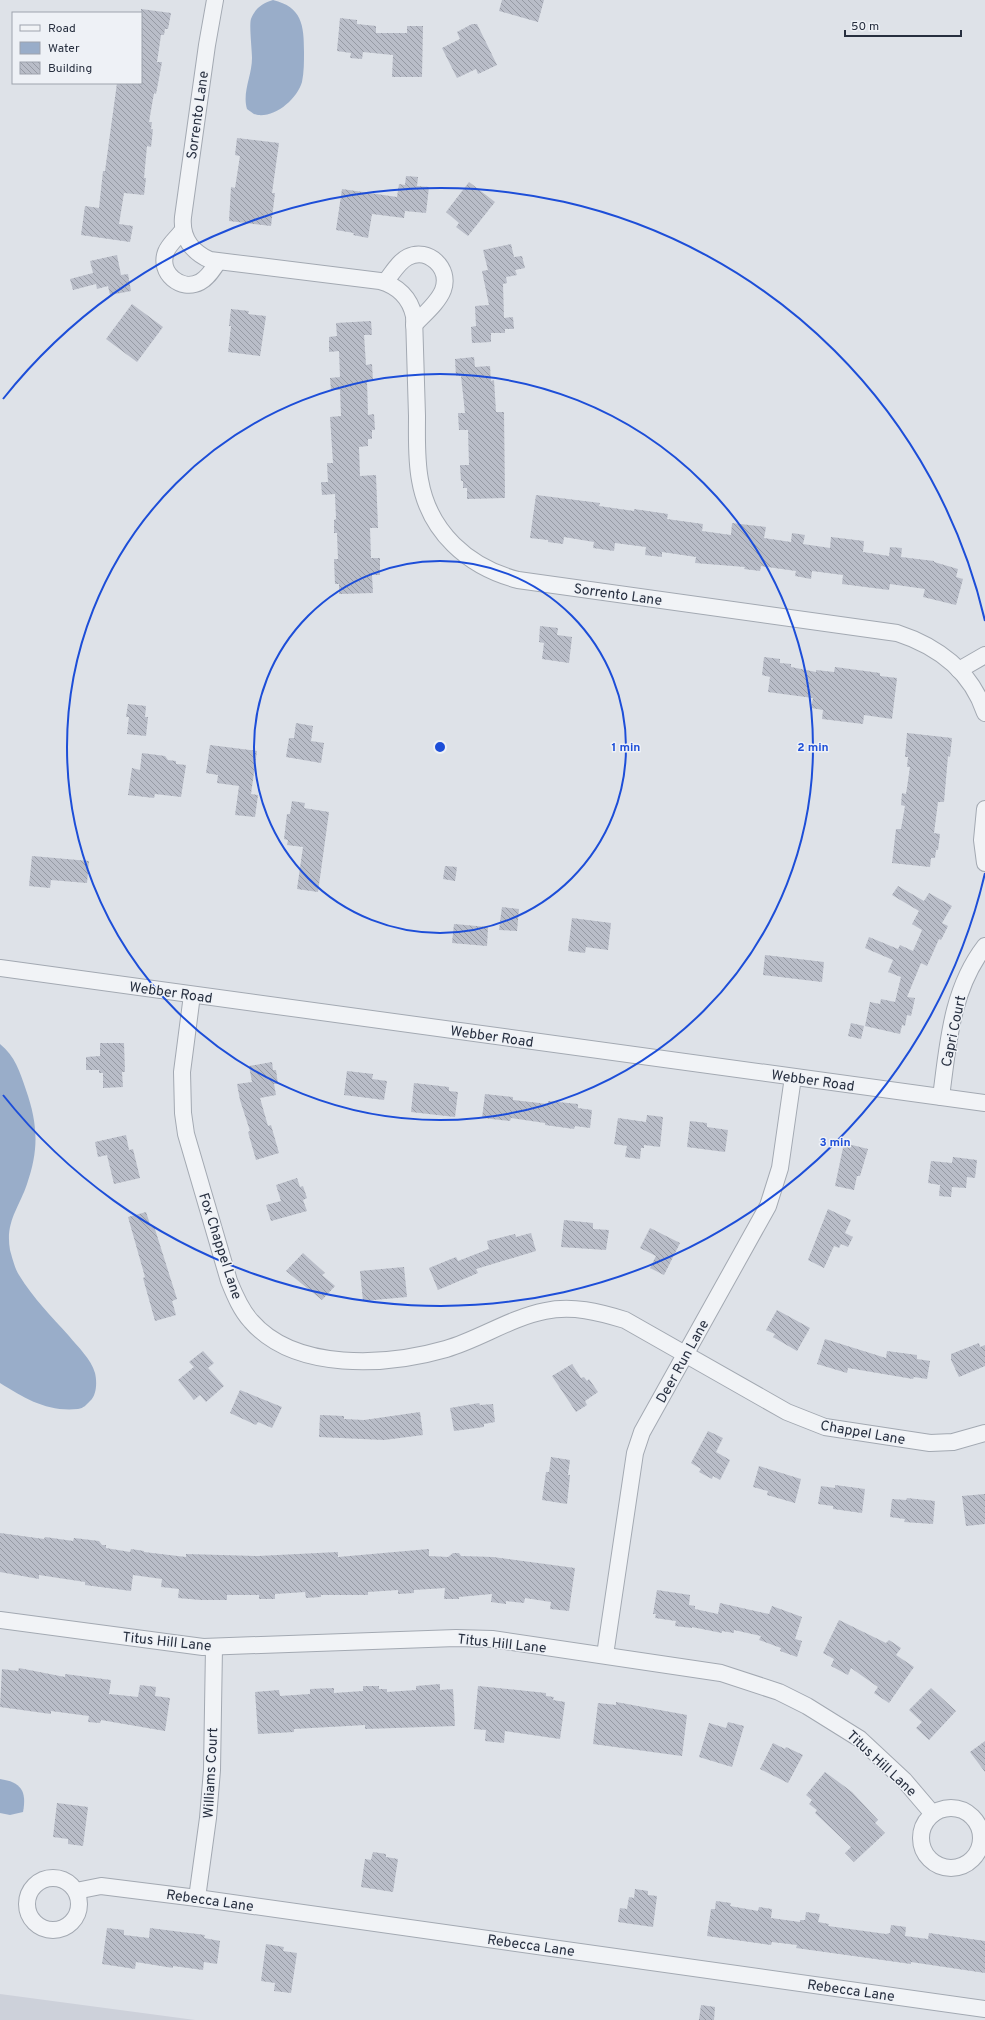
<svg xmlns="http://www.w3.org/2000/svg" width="985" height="2020" font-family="Overpass,sans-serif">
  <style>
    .built { fill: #cdd1da }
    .water { fill: #99adc9 }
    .building { fill: url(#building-back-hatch) }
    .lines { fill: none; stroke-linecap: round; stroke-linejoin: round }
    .minor-casing { stroke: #a3a9b2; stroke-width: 18 }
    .minor { stroke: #f1f3f6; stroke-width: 16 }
    .ring { fill: none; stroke: #1d4ed8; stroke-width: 2 }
    .labels { text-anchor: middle; stroke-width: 3; stroke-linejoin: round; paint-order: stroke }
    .street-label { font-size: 14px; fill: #272f3f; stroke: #eef1f6 }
    .centre { fill: #1d4ed8; stroke: #eef1f6; stroke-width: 2 }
    .ring-label { font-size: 12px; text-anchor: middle; font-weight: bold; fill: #1d4ed8; stroke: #eef1f6; stroke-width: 3; stroke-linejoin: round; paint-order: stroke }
  </style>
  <defs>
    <pattern id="building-back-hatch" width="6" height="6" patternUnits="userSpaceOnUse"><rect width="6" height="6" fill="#b9bdc8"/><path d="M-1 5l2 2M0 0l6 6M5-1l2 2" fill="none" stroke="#969aa4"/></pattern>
  </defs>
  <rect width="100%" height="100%" fill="#dee2e8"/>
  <polygon class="built" points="0,1994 195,2020 0,2020"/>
  <g class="water">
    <path d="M 273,0 C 302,7 304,25 304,52 C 304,62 304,72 302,82 C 297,99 276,117 258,115 C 254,115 250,111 247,109 C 242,92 252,76 252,58 C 252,50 249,25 251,19 C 255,8 263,3 273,0 Z"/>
    <path d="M 0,1044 C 15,1056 20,1072 26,1090 C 38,1124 39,1150 27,1184 C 19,1208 5,1222 10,1250 C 12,1257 15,1269 19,1275 C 33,1298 52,1317 69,1336 C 78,1347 91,1359 95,1373 C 97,1381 97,1395 90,1401 C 86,1405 84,1408 78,1409 C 47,1412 26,1399 0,1383 Z"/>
    <path d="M 0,1779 C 21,1782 27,1791 23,1812 L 10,1815 L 0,1813 Z"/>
  </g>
  <g class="building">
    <polygon points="502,0 544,0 538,22 499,11"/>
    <polygon points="141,9 171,13 168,29 165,29 164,35 161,35 157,62 162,62 156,94 154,93 149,122 152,122 151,129 153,129 151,147 147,146 144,178 146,178 144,195 124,193 119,224 133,226 130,242 81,235 85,206 99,208 103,171 105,171 117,83 141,83"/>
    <polygon points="340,18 357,20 357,24 376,26 376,33 407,33 407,26 423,26 422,77 392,77 393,55 363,52 362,59 350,58 351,53 337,51"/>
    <polygon points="472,24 477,24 497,65 478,74 476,69 457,78 442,48 460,39 457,32"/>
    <polygon points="237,138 279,143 272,193 275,193 271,226 229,221 231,187 235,188 240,156 235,155"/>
    <polygon points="406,176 418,177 417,186 429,187 426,213 405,211 404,218 372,214 368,238 353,235 354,233 336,230 342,189 397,197 399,184 405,185"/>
    <polygon points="469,182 495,202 468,236 456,227 459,223 446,212"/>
    <polygon points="511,244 514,257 522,256 525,268 515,270 517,275 506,277 507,283 503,284 504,318 513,317 514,329 505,329 505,333 491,333 491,342 472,343 471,327 476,326 475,306 489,305 482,271 488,270 483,250"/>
    <polygon points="117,255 121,275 128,274 131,291 110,295 108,286 97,289 96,284 73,290 70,279 93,273 90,261"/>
    <polygon points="132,304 163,327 137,362 106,339"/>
    <polygon points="231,309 249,311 248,314 266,316 260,356 228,352 231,326 229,326"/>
    <polygon points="371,321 372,335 364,335 366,365 372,364 373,381 367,381 368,415 374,414 375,430 372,430 372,439 368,439 368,446 359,447 360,476 376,475 378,528 370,528 371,558 380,558 380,575 372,575 373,593 339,594 339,584 335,584 334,559 338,559 337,533 334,533 334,520 336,519 335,494 322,495 321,482 328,482 327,463 333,463 330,417 341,416 340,390 331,390 330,378 340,377 339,351 329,352 329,337 337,336 336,323"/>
    <polygon points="474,357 475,367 490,366 491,381 494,380 496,412 504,412 505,498 467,499 467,488 463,488 463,481 461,481 460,465 469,465 468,430 459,430 458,413 465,413 461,376 456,376 455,359"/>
    <polygon points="536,495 600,503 599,506 634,511 634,509 668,514 667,519 703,524 702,531 731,535 732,523 766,527 764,538 791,542 792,533 805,535 803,544 830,548 831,537 864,541 863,552 889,556 890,547 902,548 901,557 934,561 934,562 958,569 956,577 963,579 956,605 923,597 925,589 890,584 889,590 842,584 843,575 812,571 811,579 795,576 796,571 761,566 760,571 744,569 745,567 695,563 696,557 662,552 662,557 645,555 646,547 615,543 614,551 593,548 594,542 564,537 563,544 548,542 548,540 530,538"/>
    <polygon points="540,626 558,628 557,635 572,637 569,663 542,659 544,643 539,642"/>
    <polygon points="764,657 780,659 780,663 791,664 791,667 816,672 816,670 834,672 835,667 880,673 880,676 897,678 892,719 864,715 863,724 822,719 823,710 811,708 813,698 768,692 770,677 762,675"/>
    <polygon points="128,704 146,706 145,717 148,717 146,736 127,734 129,717 126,717"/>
    <polygon points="296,723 313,726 311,741 324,743 321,763 286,757 289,738 294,738"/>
    <polygon points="907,733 952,738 950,757 948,756 944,802 938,802 934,833 940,834 938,850 936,850 935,858 931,858 930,867 892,863 896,829 901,829 905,806 901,805 902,793 906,794 910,767 907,767 908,757 905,757"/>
    <polygon points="210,745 257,751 251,794 258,795 255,817 235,815 239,786 217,783 218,775 206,773"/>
    <polygon points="142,753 165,756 168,760 176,761 176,764 186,765 181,797 155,794 154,798 128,795 132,768 140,770"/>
    <polygon points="292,801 305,803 304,808 329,812 318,892 297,889 303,847 287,845 288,840 284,839 287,814 290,814"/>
    <polygon points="32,856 89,861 87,883 51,880 50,888 29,886"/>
    <polygon points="445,866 457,867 455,881 443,879"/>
    <polygon points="898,886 924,901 929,893 952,906 942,923 948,926 941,940 939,939 927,966 921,963 907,997 915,998 911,1016 907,1015 905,1026 902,1025 900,1034 865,1026 870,1002 880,1004 881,999 895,1002 901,977 888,972 893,960 865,948 869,937 898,949 900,945 913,951 922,930 912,924 919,911 892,895"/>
    <polygon points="502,907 519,909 517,931 499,930"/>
    <polygon points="572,918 611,923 608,950 586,947 585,953 568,951"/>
    <polygon points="454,924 488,927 487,946 452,943"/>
    <polygon points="765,955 824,962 822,982 763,975"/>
    <polygon points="851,1023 864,1026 861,1039 848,1036"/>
    <polygon points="100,1043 124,1043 125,1072 122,1072 123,1087 103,1088 103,1073 99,1073 99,1070 86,1070 86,1057 100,1056"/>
    <polygon points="272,1062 273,1070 276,1070 278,1084 274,1084 276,1095 260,1098 268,1126 271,1125 279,1153 256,1160 248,1132 250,1131 240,1100 237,1084 252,1082 249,1066"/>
    <polygon points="347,1071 373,1074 372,1079 387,1081 384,1100 344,1095"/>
    <polygon points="414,1083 449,1087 449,1091 458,1092 455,1117 411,1112"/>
    <polygon points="485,1094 513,1097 513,1100 548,1104 548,1101 578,1104 578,1108 592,1110 590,1128 575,1126 574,1129 545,1125 545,1123 511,1118 510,1121 482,1118"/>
    <polygon points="647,1115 663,1117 660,1147 644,1145 644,1148 641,1148 640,1159 625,1157 627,1146 614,1144 618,1118 646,1122"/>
    <polygon points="690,1121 707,1123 707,1127 728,1130 725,1152 687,1147"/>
    <polygon points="126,1135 129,1150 133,1149 140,1178 114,1184 107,1155 98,1157 95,1142"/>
    <polygon points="844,1143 868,1149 860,1176 857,1176 854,1190 835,1186"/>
    <polygon points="953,1157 977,1160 975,1178 967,1177 966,1188 952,1187 951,1197 939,1196 940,1185 928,1183 931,1161 952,1163"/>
    <polygon points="297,1178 300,1187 303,1186 307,1198 303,1200 307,1211 271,1221 266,1205 281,1201 276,1185"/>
    <polygon points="828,1209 851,1220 845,1233 853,1237 848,1247 841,1244 839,1248 834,1246 824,1268 808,1260"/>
    <polygon points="146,1212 151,1227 154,1226 177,1299 172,1301 176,1315 155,1321 143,1278 145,1277 128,1217"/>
    <polygon points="564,1220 593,1223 593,1229 609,1230 606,1250 561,1247"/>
    <polygon points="650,1228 680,1243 664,1275 650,1268 656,1256 640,1248"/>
    <polygon points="531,1233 536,1251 476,1269 478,1273 438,1290 429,1268 456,1257 458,1261 489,1249 487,1241 515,1234 516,1237"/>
    <polygon points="303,1253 325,1273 322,1275 335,1286 322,1300 286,1271"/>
    <polygon points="404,1267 407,1297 363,1301 360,1271"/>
    <polygon points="777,1310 810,1328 797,1351 773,1337 775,1334 766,1330"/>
    <polygon points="825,1339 886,1358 887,1351 917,1355 917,1359 930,1361 927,1379 914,1377 913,1379 848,1368 847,1373 817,1364"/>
    <polygon points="979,1343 980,1347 985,1345 985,1366 959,1377 951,1360 951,1354"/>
    <polygon points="203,1351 214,1363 208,1368 224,1386 206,1402 200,1395 194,1400 178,1380 194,1367 189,1362"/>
    <polygon points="572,1364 581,1378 584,1377 587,1381 589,1379 598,1392 585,1401 587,1405 576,1412 552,1376"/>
    <polygon points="240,1390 282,1407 272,1428 258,1422 256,1425 230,1413"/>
    <polygon points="479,1403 480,1405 493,1404 495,1422 484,1424 484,1427 454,1431 450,1408"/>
    <polygon points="420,1412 423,1435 384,1440 319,1437 320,1415 344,1416 344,1419 364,1420"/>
    <polygon points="708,1431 723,1438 716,1452 730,1460 720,1480 713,1476 712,1479 699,1472 701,1469 691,1463"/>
    <polygon points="551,1457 570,1460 568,1475 570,1475 567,1504 542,1500 546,1472 549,1472"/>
    <polygon points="759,1466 801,1479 795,1503 767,1495 768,1491 753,1487"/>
    <polygon points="835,1485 865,1489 862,1513 833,1509 833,1506 818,1504 821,1486 835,1488"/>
    <polygon points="985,1494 985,1524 966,1526 962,1496"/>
    <polygon points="907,1498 935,1501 933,1524 904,1522 905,1519 890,1517 892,1499 906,1500"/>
    <polygon points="0,1533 44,1539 45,1537 73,1541 74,1538 99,1541 102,1545 106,1545 106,1548 130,1552 131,1549 144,1551 144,1552 186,1557 186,1554 258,1556 338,1552 338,1557 429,1549 429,1556 448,1557 453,1553 459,1553 461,1556 493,1557 575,1568 569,1611 550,1609 551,1602 525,1598 524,1603 506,1601 506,1604 491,1602 492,1594 459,1597 459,1599 444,1599 445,1588 414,1590 414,1593 398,1594 398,1590 368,1592 368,1595 321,1595 321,1597 306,1598 305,1592 275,1594 275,1599 259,1599 259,1595 227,1595 227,1600 201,1600 178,1598 179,1589 161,1587 162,1579 133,1575 131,1591 85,1585 85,1582 39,1575 39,1579 0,1572"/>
    <polygon points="657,1590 690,1595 689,1605 695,1606 695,1609 718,1614 720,1603 769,1614 772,1606 802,1617 795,1639 802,1641 797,1657 780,1651 781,1648 759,1640 761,1636 734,1630 734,1633 722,1631 722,1633 692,1627 692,1628 675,1626 676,1621 655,1618 656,1614 653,1614"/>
    <polygon points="839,1620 886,1643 889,1640 901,1648 896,1655 914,1667 889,1703 874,1693 878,1687 851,1668 848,1675 831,1666 834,1659 823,1653"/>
    <polygon points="19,1668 65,1677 65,1674 111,1680 109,1694 138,1697 140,1685 156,1687 155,1696 170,1698 165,1731 101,1720 100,1723 88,1722 89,1716 51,1711 51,1714 0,1707 2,1669 18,1671"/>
    <polygon points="440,1684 440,1690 453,1689 455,1726 365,1729 365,1725 294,1729 294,1732 258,1734 255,1692 279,1690 280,1696 310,1694 310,1689 334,1688 334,1693 363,1691 363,1686 379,1686 379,1689 387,1689 387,1692 416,1690 416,1686"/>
    <polygon points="478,1686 546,1693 546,1696 554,1697 553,1700 565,1702 560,1739 505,1731 504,1743 485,1741 486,1730 474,1729"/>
    <polygon points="931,1688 956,1711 929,1740 916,1728 922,1722 909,1710"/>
    <polygon points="616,1702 687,1715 682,1756 593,1744 598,1703 616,1705"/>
    <polygon points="728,1722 744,1726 732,1767 699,1757 709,1723 726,1728"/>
    <polygon points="985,1741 985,1772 970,1752"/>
    <polygon points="773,1743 785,1749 786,1747 803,1755 788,1783 760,1769"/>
    <polygon points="825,1772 852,1792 878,1820 875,1823 885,1833 854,1862 845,1853 851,1847 815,1813 817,1810 809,1804 812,1800 806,1795"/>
    <polygon points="57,1803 88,1807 83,1846 68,1844 68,1839 53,1837"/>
    <polygon points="373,1852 386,1854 386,1857 398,1859 393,1892 361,1887 365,1859 371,1860"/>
    <polygon points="635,1889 648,1891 648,1895 657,1896 653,1927 618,1922 620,1908 627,1909 629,1897 634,1898"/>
    <polygon points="716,1901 731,1903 730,1906 758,1911 759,1907 772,1909 771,1918 800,1922 800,1920 805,1920 806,1912 820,1914 818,1922 829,1924 828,1926 886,1934 890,1933 891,1925 906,1927 905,1936 928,1939 929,1933 985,1941 985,1973 911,1962 911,1964 796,1948 797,1945 772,1942 771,1945 707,1936 711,1909 715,1909"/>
    <polygon points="107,1928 124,1930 124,1935 149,1938 150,1928 205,1935 204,1938 220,1941 217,1964 204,1962 203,1970 173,1966 173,1968 136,1962 135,1969 102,1964"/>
    <polygon points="266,1944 284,1947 283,1951 297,1953 291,1993 274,1991 275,1983 261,1981"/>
    <polygon points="701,2005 715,2007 714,2020 699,2020"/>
  </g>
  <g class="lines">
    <defs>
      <g id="minor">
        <path d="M 215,0 L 207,45 L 183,217 C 181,237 192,252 210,260 L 380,281 C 398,286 410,298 414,316 C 415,350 416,383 417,416 C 417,437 416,459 420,480 C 429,532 468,567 518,580 L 897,633 C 937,646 971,671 985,713"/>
        <path d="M 183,230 C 178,237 169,244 166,252 C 158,273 181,292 200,282 C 208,278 213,269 218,262"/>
        <path d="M 385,282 C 392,274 398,262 408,257 C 428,247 451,268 443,290 C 438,303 423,315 414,325"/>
        <polyline points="959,670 985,655"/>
        <polyline points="985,809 982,840 985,863"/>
        <polyline points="0,968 985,1103"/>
        <path d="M 192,995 L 182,1072 L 183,1113 L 186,1134 L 229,1281 C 235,1296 241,1310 251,1321 C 295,1372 387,1366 446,1349 C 480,1339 510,1318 545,1311 C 572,1305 599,1312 625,1320 L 787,1412 L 825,1427 L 930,1443 L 953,1442 L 985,1433"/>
        <path d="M 941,1097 C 948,1045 951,990 985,946"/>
        <polyline points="0,1620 203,1647 456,1638 492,1639 721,1673 779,1692 807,1706 860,1739 904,1780 933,1814"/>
        <polyline points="605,1655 635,1453 642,1432 768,1206 780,1168 793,1077"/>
        <circle cx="951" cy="1838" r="30"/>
        <circle cx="53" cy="1904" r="26"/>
        <polyline points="76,1891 101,1886 197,1898 985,2009"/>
        <polyline points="197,1898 208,1818 212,1770 214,1647"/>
      </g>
    </defs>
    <use href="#minor" class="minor-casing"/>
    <use href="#minor" class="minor"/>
  </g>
  <g class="ring">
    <circle cx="440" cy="747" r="186"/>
    <circle cx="440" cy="747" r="373"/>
    <path d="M985 873A559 559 0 0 1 3 1095M3 399A559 559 0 0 1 985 621"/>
  </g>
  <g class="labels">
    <g class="street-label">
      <text transform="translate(197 115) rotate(-82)" y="5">Sorrento Lane</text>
      <text transform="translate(618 594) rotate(8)" y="5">Sorrento Lane</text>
      <text transform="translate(171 992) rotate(8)" y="5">Webber Road</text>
      <text transform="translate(953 1031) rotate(-78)" y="5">Capri Court</text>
      <text transform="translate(492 1036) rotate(8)" y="5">Webber Road</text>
      <text transform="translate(813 1080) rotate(8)" y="5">Webber Road</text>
      <text transform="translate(221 1246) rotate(72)" y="5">Fox Chappel Lane</text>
      <text transform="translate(682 1361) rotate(-61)" y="5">Deer Run Lane</text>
      <text transform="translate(863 1432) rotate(10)" y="5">Chappel Lane</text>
      <text transform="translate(167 1641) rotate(6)" y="5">Titus Hill Lane</text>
      <text transform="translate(502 1643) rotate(6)" y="5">Titus Hill Lane</text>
      <text transform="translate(882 1763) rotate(43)" y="5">Titus Hill Lane</text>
      <text transform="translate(210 1773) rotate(-87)" y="5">Williams Court</text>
      <text transform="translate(210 1900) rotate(8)" y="5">Rebecca Lane</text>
      <text transform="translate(531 1945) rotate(8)" y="5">Rebecca Lane</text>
      <text transform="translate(851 1990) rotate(8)" y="5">Rebecca Lane</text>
    </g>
  </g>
  <circle cx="440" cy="747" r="6" class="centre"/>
  <g class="ring-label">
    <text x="626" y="751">1 min</text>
    <text x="813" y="751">2 min</text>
    <text x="835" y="1146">3 min</text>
  </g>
  <rect x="12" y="12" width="130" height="72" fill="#eef1f6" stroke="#9ea3ad"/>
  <rect x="20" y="25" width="20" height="6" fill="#f1f3f6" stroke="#9ea3ad"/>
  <text x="48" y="32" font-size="12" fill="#272f3f">Road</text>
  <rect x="20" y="42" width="20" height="12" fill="#99adc9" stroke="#9ea3ad"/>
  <text x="48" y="52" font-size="12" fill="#272f3f">Water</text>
  <rect x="20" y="62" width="20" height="12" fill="url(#building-back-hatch)" stroke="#9ea3ad"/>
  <text x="48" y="72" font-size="12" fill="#272f3f">Building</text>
  <path d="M845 30v6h116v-6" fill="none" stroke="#272f3f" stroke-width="2"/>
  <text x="851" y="30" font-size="12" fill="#272f3f" stroke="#eef1f6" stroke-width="3" paint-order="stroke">50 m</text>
</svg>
